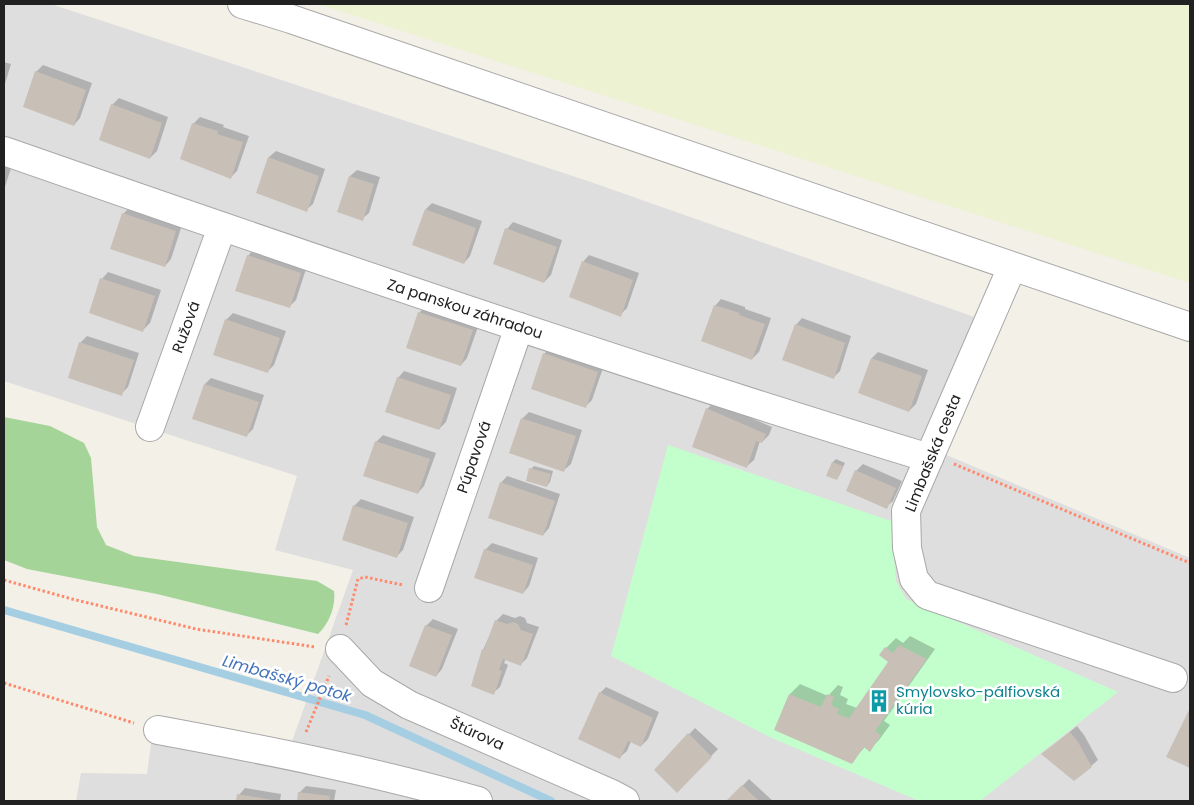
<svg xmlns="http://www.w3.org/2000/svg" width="1194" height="805" font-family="Poppins,sans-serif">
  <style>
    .residential { fill: #dfdede }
    .farmland { fill: #ecf2d2 }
    .forest { fill: #a5d499 }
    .park { fill: #c3fecd }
    .shadow { fill: #0003 }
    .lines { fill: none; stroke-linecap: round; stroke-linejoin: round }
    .stream { stroke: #a5cee3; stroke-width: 8 }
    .building { fill: #c8bfb6 }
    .minor-casing { stroke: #a8a8a8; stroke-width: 30 }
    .path { stroke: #ff896c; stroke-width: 3; stroke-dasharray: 2.5 2.5; stroke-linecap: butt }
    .minor { stroke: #fff; stroke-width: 28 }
    .labels { text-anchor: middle; stroke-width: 5; stroke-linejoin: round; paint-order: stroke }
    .street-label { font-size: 15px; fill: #212121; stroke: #fff }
    .culture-label { font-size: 15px; fill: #0d838f; stroke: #fff; text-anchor: start }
    .water-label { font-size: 16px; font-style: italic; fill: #4473ba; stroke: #fff }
  </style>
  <rect width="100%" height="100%" fill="#f2f0e7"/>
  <polygon class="residential" points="4,4 51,4 588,181 1000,326 944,454 1190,558 1190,801 76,801 81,773 147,774 152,736 290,747 353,570 275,550 297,476 4,381"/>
  <polygon class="farmland" points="318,4 1190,4 1190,283"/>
  <path class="forest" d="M 4,417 L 50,426 L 84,443 L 91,458 L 97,527 L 106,545 L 134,556 L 317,581 L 334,591 C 336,606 329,624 318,634 L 157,594 L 27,569 L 4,560 Z"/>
  <polygon class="park" points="668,445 891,521 896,581 906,599 1118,692 980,801 919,801 772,738 611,656"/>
  <g class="shadow">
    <polygon points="4,62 11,64 4,87"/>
    <polygon points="43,65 92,83 80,118 74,125 36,72"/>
    <polygon points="119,98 168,117 157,151 150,158 112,105"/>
    <polygon points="200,117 224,125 223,127 249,136 237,171 231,177 193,124"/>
    <polygon points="276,151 325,169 313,204 306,210 257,192 269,157"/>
    <polygon points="4,165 11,168 4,190"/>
    <polygon points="357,170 380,177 369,213 362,219 338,211 350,176"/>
    <polygon points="432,203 482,221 470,256 464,263 426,209"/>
    <polygon points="130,207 182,225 171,259 165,266 123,214"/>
    <polygon points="513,222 562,240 551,275 544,282 495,263 507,229"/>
    <polygon points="254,249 307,266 296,300 289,307 248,256"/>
    <polygon points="589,255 639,273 627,308 620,315 583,262"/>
    <polygon points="108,272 161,290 150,323 143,330 102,279"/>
    <polygon points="721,299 745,307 745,309 771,318 759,352 752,359 715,306"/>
    <polygon points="426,306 479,324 467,358 461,365 419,313"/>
    <polygon points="233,313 286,331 274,365 268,371 226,320"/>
    <polygon points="802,318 851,336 840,371 833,378 796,325"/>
    <polygon points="87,336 139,353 128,387 121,394 80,343"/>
    <polygon points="550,348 604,365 592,400 586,406 544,354"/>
    <polygon points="878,352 928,370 916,404 909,411 860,393 872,358"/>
    <polygon points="404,371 457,388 446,422 439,429 398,378"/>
    <polygon points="211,378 264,395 253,429 246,436 205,384"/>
    <polygon points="714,402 772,427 769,435 762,442 760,441 754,460 747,466 694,446 707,409"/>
    <polygon points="529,412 582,430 571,464 564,470 522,419"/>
    <polygon points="383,435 436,453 424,486 418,493 376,442"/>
    <polygon points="836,459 845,463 839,476 836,479 833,462"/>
    <polygon points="863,464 902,481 893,501 886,507 856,471"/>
    <polygon points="534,466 553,471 550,482 547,486 531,469"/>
    <polygon points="507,476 560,494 549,528 543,535 501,483"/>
    <polygon points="361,499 414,517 403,550 396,557 354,506"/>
    <polygon points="492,543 538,558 529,586 523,593 485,550"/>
    <polygon points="503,614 515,618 520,616 525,618 527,623 539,627 527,658 520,665 506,659 504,663 508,665 500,687 493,693 483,650 496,621"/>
    <polygon points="433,619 458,629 442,669 436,676 426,626"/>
    <polygon points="910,636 935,649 884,721 890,725 879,740 869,750 865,747 851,762 776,729 790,694 800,684 828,696 838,685 843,687 840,695 848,699 846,704 857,708 890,661 886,648 896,638 903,643"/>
    <polygon points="606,687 659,712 648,739 641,746 631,741 627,751 620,757 600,693"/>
    <polygon points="1190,711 1190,767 1168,756"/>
    <polygon points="1077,726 1084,735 1098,760 1091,766 1050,748"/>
    <polygon points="695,728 718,749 677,791 655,770"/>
    <polygon points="749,779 773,801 728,801"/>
    <polygon points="306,786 336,790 334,801 298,801 299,793"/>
    <polygon points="245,788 281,794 280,801 238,801 239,795"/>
  </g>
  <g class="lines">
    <polyline class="stream" points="4,610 365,715 551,801"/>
  </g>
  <g class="building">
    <polygon points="35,71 86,90 74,126 23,107"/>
    <polygon points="111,104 162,123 150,159 99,140"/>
    <polygon points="192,123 218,131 217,134 243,142 231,179 180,159"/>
    <polygon points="268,157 319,176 307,212 256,193"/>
    <polygon points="349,176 374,184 363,221 337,212"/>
    <polygon points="425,209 476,228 464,264 412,245"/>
    <polygon points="122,213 176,231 165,267 110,249"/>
    <polygon points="505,228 557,247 544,283 493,264"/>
    <polygon points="247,255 301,273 290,308 235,291"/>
    <polygon points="582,261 633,280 621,317 569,297"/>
    <polygon points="100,278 155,296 143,332 89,313"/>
    <polygon points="714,305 740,313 739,315 765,324 752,360 701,341"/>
    <polygon points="418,312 473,330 461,366 406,348"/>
    <polygon points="225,319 280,338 268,373 213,355"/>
    <polygon points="795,324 845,343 834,379 782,360"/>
    <polygon points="79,342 134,360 122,396 68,378"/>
    <polygon points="543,353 598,372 586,408 531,389"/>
    <polygon points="871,358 922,376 909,412 858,393"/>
    <polygon points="397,377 451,395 439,430 385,412"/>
    <polygon points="204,384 259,402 247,437 192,419"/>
    <polygon points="706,408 766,434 762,443 756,441 747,468 692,447"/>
    <polygon points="521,418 576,436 564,472 509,453"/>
    <polygon points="375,441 430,459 418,494 363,476"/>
    <polygon points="832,462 843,466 837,480 826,476"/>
    <polygon points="529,468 551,474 547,487 526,481"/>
    <polygon points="855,470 896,488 887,509 846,491"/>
    <polygon points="500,482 555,501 543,536 488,518"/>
    <polygon points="353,505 408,523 397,558 342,540"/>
    <polygon points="484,549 533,565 523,594 474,578"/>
    <polygon points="495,620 507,624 513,622 518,624 521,630 533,634 521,666 503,659 499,670 502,671 494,695 471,686 482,649 484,650"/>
    <polygon points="425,625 452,635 436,677 409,666"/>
    <polygon points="899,645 927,659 875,731 881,735 870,752 864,747 852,764 774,730 789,694 821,707 827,694 834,697 831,705 839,709 837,714 849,718 888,662 879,655 885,647 893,653"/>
    <polygon points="599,692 653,718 641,747 628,741 620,759 578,739"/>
    <polygon points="1190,708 1190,768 1166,757"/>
    <polygon points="1070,732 1078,742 1092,767 1074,781 1041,754"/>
    <polygon points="688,733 712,757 677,793 654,770"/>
    <polygon points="742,785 759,801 726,801"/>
    <polygon points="298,792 330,796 329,801 297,801"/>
    <polygon points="237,794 273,800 273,801 236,801"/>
  </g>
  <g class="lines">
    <defs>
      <g id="minor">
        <polyline points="242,4 291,19 1190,327"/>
        <path d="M 4,151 C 311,258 618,363 929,458"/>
        <polyline points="1012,267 906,511 907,548 914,579 927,595 1173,678"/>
        <polyline points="150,427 222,227"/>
        <polyline points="429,588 519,327"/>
        <polyline points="340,649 372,683 409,705 612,794 625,801"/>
        <path d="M 158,730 C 266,750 373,771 478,801"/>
      </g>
    </defs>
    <use href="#minor" class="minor-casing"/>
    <g class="path">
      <polyline points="954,464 1190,563"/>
      <polyline points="4,580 72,599 196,629 315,647"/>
      <polyline points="346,625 358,579 365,577 403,585"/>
      <polyline points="4,683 134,723"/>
      <polyline points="306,732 329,676"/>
    </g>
    <use href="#minor" class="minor"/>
  </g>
  <defs>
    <symbol id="building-bare" viewBox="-9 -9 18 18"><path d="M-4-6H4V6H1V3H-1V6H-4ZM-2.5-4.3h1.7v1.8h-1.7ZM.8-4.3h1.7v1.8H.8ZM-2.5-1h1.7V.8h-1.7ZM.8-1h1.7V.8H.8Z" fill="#0f9aa8" stroke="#fff" stroke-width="2.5" paint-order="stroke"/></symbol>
  </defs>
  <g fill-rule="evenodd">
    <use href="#building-bare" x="863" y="685" width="32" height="32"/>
  </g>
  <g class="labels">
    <g class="street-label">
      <text transform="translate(465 309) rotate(18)" y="5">Za panskou záhradou</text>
      <text transform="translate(186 327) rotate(-70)" y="5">Ružová</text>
      <text transform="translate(933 453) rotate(-68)" y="5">Limbašská cesta</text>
      <text transform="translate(474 457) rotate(-71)" y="5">Púpavová</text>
      <text transform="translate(477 734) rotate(24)" y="5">Štúrova</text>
    </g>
    <g class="culture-label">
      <text x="896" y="697">Smylovsko-pálfiovská<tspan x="896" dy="17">kúria</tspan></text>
    </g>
    <g class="water-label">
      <text transform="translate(287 678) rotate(16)" y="6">Limbašský potok</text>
    </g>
  </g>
  <rect width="1194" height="805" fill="none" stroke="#212121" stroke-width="10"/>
</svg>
